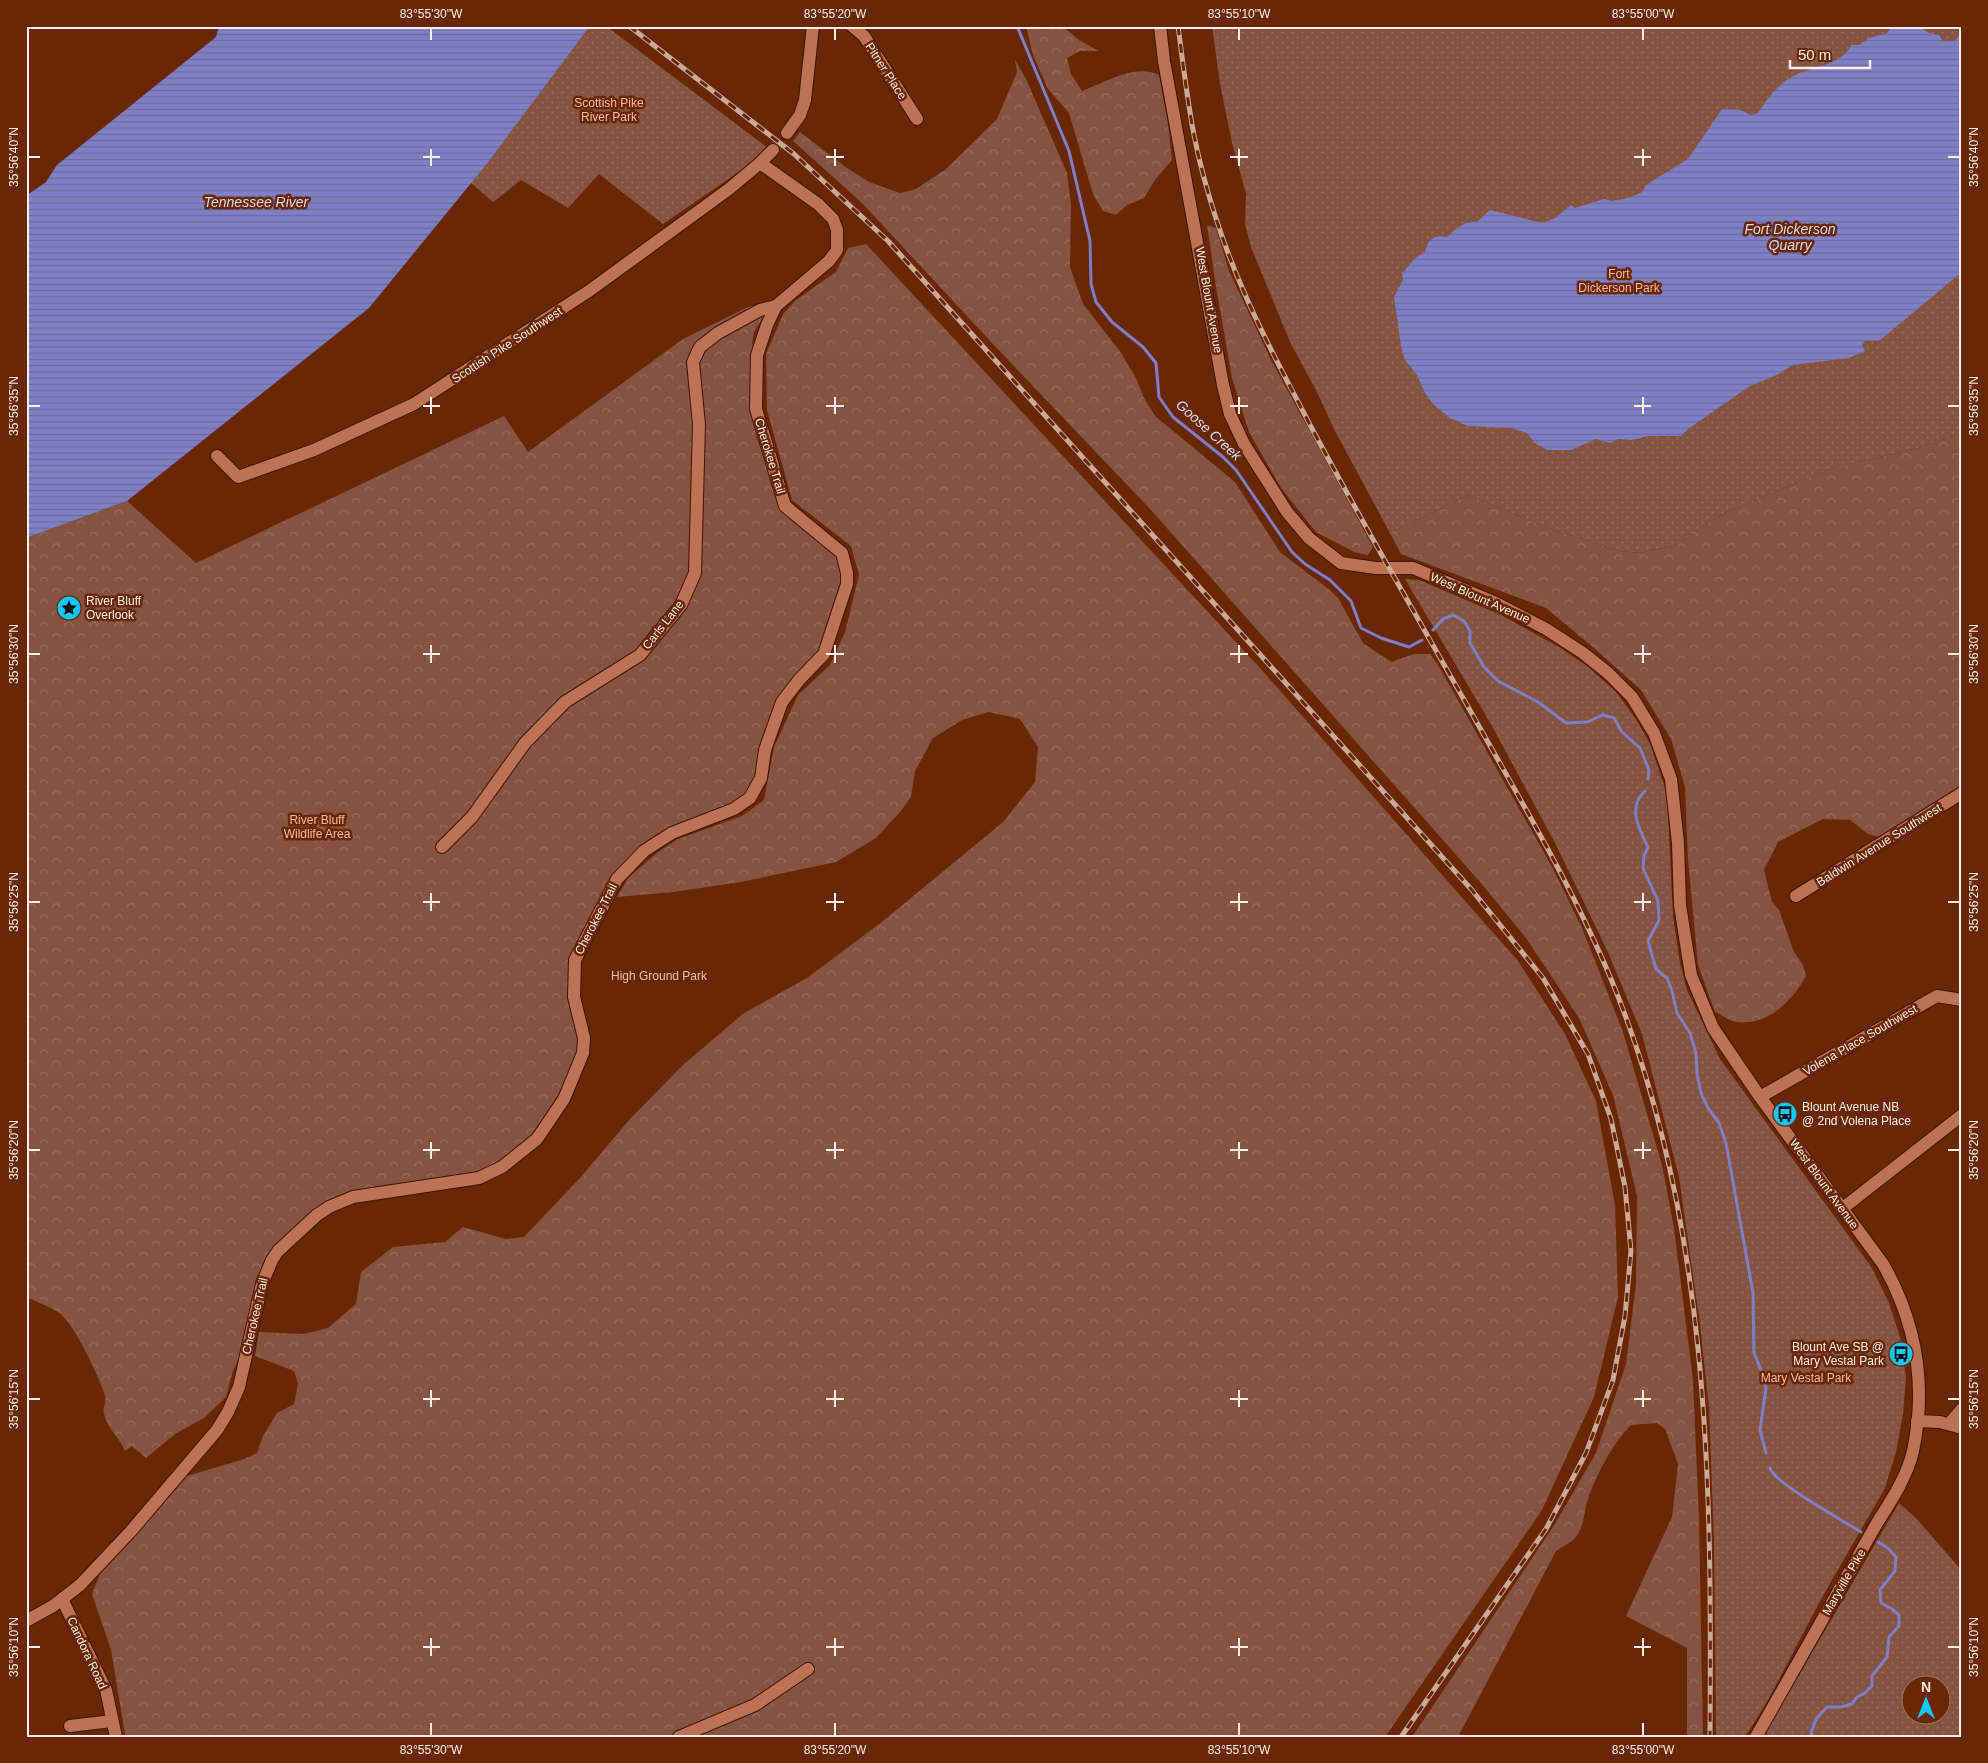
<svg xmlns="http://www.w3.org/2000/svg" width="1988" height="1763" font-family="Helvetica,sans-serif">
  <style>
    .grass { fill: url(#grass-dots); fill-rule: evenodd }
    .forest { fill: url(#forest-crowns) }
    .water { fill: url(#water-rules) }
    .lines { fill: none; stroke-linecap: round; stroke-linejoin: round }
    .stream { stroke: #7f7fc5; stroke-width: 3 }
    .minor-tunnel { stroke: #804527; stroke-width: 12; stroke-dasharray: 12 6; stroke-linecap: butt }
    .minor-casing { stroke: #441300; stroke-width: 14 }
    .minor { stroke: #bc7254; stroke-width: 12 }
    .rail-casing { stroke: #cba999; stroke-width: 5 }
    .rail { stroke: #692705; stroke-width: 3; stroke-dasharray: 9; stroke-linecap: butt }
    .ticks { fill: none; stroke: #ffeee7; stroke-width: 2 }
    .labels { text-anchor: middle; stroke-width: 5; stroke-linejoin: round; paint-order: stroke }
    .street-label { font-size: 12px; fill: #ffeee7; stroke: #692705 }
    .park-label { font-size: 12px; fill: #f9baa1; stroke: #692705 }
    .poi-label { font-size: 12px; fill: #ffeee7; stroke: #692705; text-anchor: start }
    .water-label { font-size: 14px; font-style: italic; fill: #dadbef; stroke: #692705 }
    .neatline { fill: none; stroke: #ffeee7; stroke-width: 2 }
    .ticks-label { font-size: 12px; text-anchor: middle; fill: #ffeee7 }
  </style>
  <defs>
    <pattern id="grass-dots" width="8" height="8" patternUnits="userSpaceOnUse" patternTransform="scale(1.25)"><rect width="8" height="8" fill="#85533f"/><path d="M2 2h.1M6 6h.1" fill="none" stroke="#976c5b" stroke-width="1.8" stroke-linecap="round"/></pattern>
    <pattern id="forest-crowns" width="20" height="18" patternUnits="userSpaceOnUse" patternTransform="scale(1.25)"><rect width="20" height="18" fill="#85533f"/><path d="M2 6a3 3 0 1 1 6 0M12 15a3 3 0 1 1 6 0" fill="none" stroke="#976c5b"/></pattern>
    <pattern id="water-rules" width="6" height="5" patternUnits="userSpaceOnUse" patternTransform="scale(1.25)"><rect width="6" height="5" fill="#7f7fc5"/><path d="M0 2.5h6" fill="none" stroke="#6d6b98"/></pattern>
  </defs>
  <rect width="100%" height="100%" fill="#692705"/>
  <g class="grass">
    <polygon points="590,26 606,26 768,148 756,160 663,224 599,174 568,208 521,180 493,202 471,183"/>
    <polygon points="1212,26 1962,26 1962,433 1918,448 1833,468 1724,513 1700,528 1678,545 1639,553 1619,551 1557,531 1468,495 1390,533 1335,431 1317,392 1290,342 1251,247 1245,224 1246,194 1232,143 1220,84"/>
    <polygon points="1405,579 1419,580 1501,615 1559,647 1587,666 1615,691 1636,719 1650,744 1667,794 1673,917 1680,963 1687,990 1720,1059 1872,1268 1889,1303 1900,1337 1906,1377 1903,1414 1896,1452 1885,1488 1820,1601 1768,1700 1745,1737 1716,1737 1714,1540 1709,1407 1700,1324 1679,1177 1642,1034 1607,950 1555,843 1492,726"/>
    <path d="M 1899,1503 L 1917,1519 L 1962,1571 L 1962,1737 L 1763,1737 ZM 1910,1686 L 1940,1686 L 1940,1716 L 1910,1716 Z"/>
  </g>
  <g class="forest">
    <path d="M 1026,26 L 1062,26 L 1079,40 L 1099,51 L 1080,51 L 1067,58 L 1071,74 L 1082,91 C 1104,83 1135,63 1159,75 L 1168,124 L 1172,160 L 1155,180 L 1144,198 L 1127,205 L 1116,215 L 1103,211 L 1093,194 L 1069,113 L 1048,89 L 1033,55 Z"/>
    <path d="M 1015,60 L 1026,79 L 1067,173 L 1071,205 L 1070,267 L 1083,304 L 1119,350 L 1136,378 L 1144,398 L 1155,416 L 1235,482 L 1280,552 L 1331,591 L 1338,598 L 1363,643 L 1391,662 L 1414,654 L 1430,654 L 1438,665 L 1551,865 L 1582,928 L 1623,1032 L 1662,1165 L 1674,1228 L 1693,1380 L 1699,1519 L 1703,1737 L 1687,1737 L 1687,1648 L 1626,1616 L 1672,1517 L 1678,1464 L 1665,1429 L 1657,1423 L 1631,1425 C 1612,1444 1593,1480 1586,1506 C 1583,1519 1584,1526 1575,1538 C 1570,1543 1562,1547 1556,1551 L 1458,1737 L 1412,1737 L 1555,1524 L 1596,1453 L 1626,1364 L 1636,1284 L 1637,1196 L 1613,1095 L 1579,1018 L 1526,938 L 1481,883 L 1151,510 L 993,344 L 861,202 L 793,141 L 800,132 L 844,166 L 869,182 L 900,193 L 916,189 L 946,169 L 997,119 L 1017,72 Z"/>
    <polygon points="1207,225 1216,228 1229,271 1272,362 1373,547 1368,555 1354,552 1316,532 1281,488 1249,432 1232,378 1216,287"/>
    <polygon points="866,244 1260,668 1518,961 1565,1034 1596,1101 1615,1205 1618,1297 1594,1397 1542,1510 1385,1737 117,1737 125,1734 111,1650 92,1594 101,1571 144,1526 187,1476 244,1459 257,1453 263,1436 277,1413 294,1404 298,1384 294,1371 255,1356 259,1332 304,1334 328,1328 356,1304 361,1272 393,1247 445,1242 463,1227 506,1239 524,1237 580,1178 630,1119 683,1065 744,1013 807,978 883,921 1003,822 1035,782 1038,747 1020,719 989,712 962,720 933,738 915,771 911,797 900,812 876,838 836,862 741,882 673,892 617,897 628,878 658,852 678,839 742,816 764,800 774,747 798,695 830,665 845,632 859,575 851,546 792,500 767,410 766,354 783,314 796,300 836,272 848,248"/>
    <path d="M 750,306 L 765,306 L 767,311 L 754,332 L 752,344 L 757,355 L 757,394 L 785,506 L 842,553 L 847,573 L 824,654 L 782,702 L 750,798 L 672,833 L 617,879 L 575,960 L 583,1053 L 537,1139 L 502,1167 L 353,1197 L 278,1251 L 252,1332 L 233,1371 L 226,1397 L 204,1418 L 175,1434 L 146,1458 L 132,1446 L 125,1451 C 120,1438 107,1428 104,1414 C 102,1408 107,1402 105,1396 C 100,1378 73,1321 58,1312 C 48,1306 37,1302 26,1297 L 26,538 L 127,501 L 196,563 L 504,416 L 528,452 L 683,339 Z"/>
    <path d="M 1962,433 L 1962,788 L 1880,837 L 1868,834 L 1850,820 L 1823,819 L 1778,842 L 1764,870 L 1772,902 L 1779,910 L 1794,952 L 1803,965 L 1806,976 C 1792,1001 1768,1026 1737,1022 C 1729,1021 1722,1015 1715,1012 L 1698,965 L 1688,860 L 1685,787 L 1671,739 L 1641,690 L 1594,648 L 1546,608 L 1401,554 L 1390,533 L 1468,495 L 1557,531 L 1619,551 L 1639,553 L 1678,545 L 1700,528 L 1724,513 L 1833,468 L 1918,448 Z"/>
  </g>
  <g class="water">
    <polygon points="219,26 590,26 485,166 369,308 127,501 26,538 26,196 46,182 57,165 216,37"/>
    <path d="M 1893,26 L 1918,26 L 1929,33 L 1939,35 L 1943,41 L 1953,41 L 1962,36 L 1962,272 L 1879,341 L 1865,341 L 1862,345 L 1865,351 L 1849,358 L 1792,365 L 1779,374 L 1750,386 L 1688,429 L 1681,436 L 1648,436 L 1632,440 L 1618,439 L 1610,443 L 1596,439 L 1571,450 L 1547,450 L 1535,443 L 1527,433 L 1511,428 L 1468,426 L 1450,418 L 1433,404 L 1424,391 L 1417,375 L 1405,360 L 1401,346 L 1394,297 L 1403,280 L 1402,274 L 1414,259 L 1425,252 C 1427,239 1435,234 1447,237 L 1457,228 L 1466,223 L 1478,221 L 1490,210 L 1542,223 L 1555,218 L 1571,205 L 1575,208 L 1604,199 L 1612,201 L 1629,198 L 1642,192 L 1646,185 L 1688,159 L 1722,109 L 1738,109 L 1751,115 L 1758,113 C 1769,96 1779,83 1797,74 C 1814,67 1844,63 1851,45 L 1859,45 L 1869,38 L 1887,33 Z"/>
  </g>
  <g class="lines">
    <g class="stream">
      <polyline points="1017,26 1069,151 1090,241 1091,284 1096,302 1112,322 1143,347 1156,363 1159,397 1173,417 1223,457 1236,470 1292,552 1305,564 1330,580 1351,601 1361,628 1381,638 1409,647 1422,640"/>
      <polyline points="1433,630 1443,619 1453,615 1464,621 1470,631 1470,643 1484,667 1498,681 1538,702 1566,723 1587,722 1603,715 1614,718 1622,732 1640,748 1649,770 1648,779"/>
      <path d="M 1645,791 C 1627,807 1639,829 1648,847 L 1644,856 L 1643,868 L 1658,901 L 1659,920 L 1648,941 L 1656,969 L 1667,978 L 1672,991 L 1677,1013 L 1690,1033 L 1696,1053 L 1697,1074 L 1701,1093 L 1708,1108 L 1719,1123 L 1726,1143 L 1753,1293 L 1754,1353 L 1762,1372 L 1766,1388 L 1760,1430 L 1766,1453"/>
      <path d="M 1770,1468 C 1774,1483 1844,1521 1861,1532"/>
      <polyline points="1813,1737 1811,1733 1816,1719 1827,1707 1841,1707 1852,1704 1857,1697 1865,1693 1872,1686 1872,1676 1887,1657 1889,1637 1899,1626 1899,1615 1892,1609 1881,1603 1880,1590 1895,1571 1896,1557 1888,1548 1878,1542"/>
    </g>
    <polyline class="minor-tunnel" points="773,150 787,133"/>
    <defs>
      <g id="minor">
        <polyline points="852,26 864,36 917,119"/>
        <path d="M 1160,26 L 1164,61 L 1223,385 L 1230,414 L 1244,444 L 1287,512 L 1309,538 L 1341,563 L 1376,568 L 1413,568 L 1496,603 L 1546,629 L 1583,653 L 1608,673 L 1632,697 L 1654,733 L 1671,779 L 1678,843 L 1680,905 L 1691,975 L 1713,1028 L 1760,1097 L 1883,1264 C 1916,1322 1927,1385 1913,1451 C 1907,1477 1891,1501 1877,1523 L 1756,1737"/>
        <polyline points="787,133 800,115 805,100 813,26"/>
        <polyline points="217,456 238,477 314,450 414,404 589,291 729,189 760,163 773,150"/>
        <polyline points="442,847 472,817 525,743 565,702 640,655 681,605 695,573 699,425 693,362 700,347 718,333 760,310 776,306"/>
        <polyline points="1796,896 1962,793"/>
        <polyline points="1760,1097 1937,996 1962,1000"/>
        <polyline points="1843,1208 1962,1115"/>
        <polyline points="1917,1421 1940,1422 1962,1428"/>
        <polyline points="1949,1424 1962,1409"/>
        <polyline points="62,1599 106,1690 116,1737"/>
        <polyline points="26,1621 53,1606 80,1585 131,1531 217,1430 228,1412 239,1387 262,1284 272,1260 278,1251 317,1215 329,1207 353,1197 479,1178 502,1167 537,1139 564,1099 583,1053 584,1038 574,997 575,960 617,879 644,851 672,833 734,809 750,798 761,778 765,750 782,702 799,680 824,654 847,584 847,573 842,553 785,506 756,409 757,355 767,325 776,306 829,261 837,250 837,230 833,219 818,204 760,163"/>
        <polyline points="70,1726 112,1721"/>
        <polyline points="679,1737 755,1705 808,1669"/>
      </g>
    </defs>
    <use href="#minor" class="minor-casing"/>
    <use href="#minor" class="minor"/>
    <defs>
      <g id="rail">
        <polyline points="629,26 794,154 888,241 1471,889 1543,978 1588,1054 1611,1119 1625,1187 1631,1251 1625,1316 1613,1380 1586,1453 1546,1529 1401,1737"/>
        <path d="M 1178,26 C 1183,63 1187,99 1194,135 C 1204,186 1223,245 1244,292 C 1263,337 1287,380 1309,423 C 1368,534 1432,642 1493,751 C 1535,825 1578,900 1611,979 C 1710,1218 1712,1482 1710,1737"/>
      </g>
    </defs>
    <use href="#rail" class="rail-casing"/>
    <use href="#rail" class="rail"/>
  </g>
  <path class="ticks" d="M 431,28 L 431,40M 835,28 L 835,40M 1239,28 L 1239,40M 1643,28 L 1643,40M 431,149 L 431,166M 835,149 L 835,166M 1239,149 L 1239,166M 1643,149 L 1643,166M 28,157 L 40,157M 423,157 L 440,157M 826,157 L 844,157M 1230,157 L 1248,157M 1634,157 L 1651,157M 1948,157 L 1960,157M 431,397 L 431,414M 835,397 L 835,414M 1239,397 L 1239,414M 1643,397 L 1643,414M 28,406 L 40,406M 423,406 L 440,406M 826,406 L 844,406M 1230,406 L 1248,406M 1634,406 L 1651,406M 1948,406 L 1960,406M 431,645 L 431,663M 835,645 L 835,663M 1239,645 L 1239,663M 1643,645 L 1643,663M 28,654 L 40,654M 423,654 L 440,654M 826,654 L 844,654M 1230,654 L 1248,654M 1634,654 L 1651,654M 1948,654 L 1960,654M 431,893 L 431,911M 835,893 L 835,911M 1239,893 L 1239,911M 1643,893 L 1643,911M 28,902 L 40,902M 423,902 L 440,902M 826,902 L 844,902M 1230,902 L 1248,902M 1634,902 L 1651,902M 1948,902 L 1960,902M 431,1142 L 431,1159M 835,1142 L 835,1159M 1239,1142 L 1239,1159M 1643,1142 L 1643,1159M 28,1150 L 40,1150M 423,1150 L 440,1150M 826,1150 L 844,1150M 1230,1150 L 1248,1150M 1634,1150 L 1651,1150M 1948,1150 L 1960,1150M 431,1390 L 431,1407M 835,1390 L 835,1407M 1239,1390 L 1239,1407M 1643,1390 L 1643,1407M 28,1399 L 40,1399M 423,1399 L 440,1399M 826,1399 L 844,1399M 1230,1399 L 1248,1399M 1634,1399 L 1651,1399M 1948,1399 L 1960,1399M 431,1638 L 431,1656M 835,1638 L 835,1656M 1239,1638 L 1239,1656M 1643,1638 L 1643,1656M 28,1647 L 40,1647M 423,1647 L 440,1647M 826,1647 L 844,1647M 1230,1647 L 1248,1647M 1634,1647 L 1651,1647M 1948,1647 L 1960,1647M 431,1723 L 431,1736M 835,1723 L 835,1736M 1239,1723 L 1239,1736M 1643,1723 L 1643,1736"/>
  <defs>
    <symbol id="sight-disc" viewBox="-11 -11 22 22"><circle r="9.5" fill="#0bcafa" stroke="#692705"/><path d="M0-6L1.8-2.2L6-1.7L2.9 1.2L3.7 5.4L0 3.3L-3.7 5.4L-2.9 1.2L-6-1.7L-1.8-2.2Z" fill="#111"/></symbol>
    <symbol id="bus-disc" viewBox="-11 -11 22 22"><circle r="9.5" fill="#0bcafa" stroke="#692705"/><path d="M-5-6H5V4H4V6H2V4H-2V6H-4V4H-5ZM-3.5-4V0h7V-4ZM-3.5 1.2v1.5H-2V1.2ZM2 1.2v1.5H3.5V1.2Z" fill="#111"/></symbol>
  </defs>
  <g fill-rule="evenodd">
    <use href="#sight-disc" x="55" y="594" width="28" height="28"/>
    <use href="#bus-disc" x="1771" y="1100" width="28" height="28"/>
    <use href="#bus-disc" x="1887" y="1340" width="28" height="28"/>
  </g>
  <g class="labels">
    <g class="street-label">
      <text transform="translate(886 71) rotate(57)" y="4">Pitner Place</text>
      <text transform="translate(1209 300) rotate(80)" y="4">West Blount Avenue</text>
      <text transform="translate(507 345) rotate(-33)" y="4">Scottish Pike Southwest</text>
      <text transform="translate(770 456) rotate(73)" y="4">Cherokee Trail</text>
      <text transform="translate(1480 598) rotate(24)" y="4">West Blount Avenue</text>
      <text transform="translate(663 625) rotate(-52)" y="4">Carls Lane</text>
      <text transform="translate(1879 845) rotate(-32)" y="4">Baldwin Avenue Southwest</text>
      <text transform="translate(596 919) rotate(-63)" y="4">Cherokee Trail</text>
      <text transform="translate(1860 1040) rotate(-30)" y="4">Volena Place Southwest</text>
      <text transform="translate(1824 1184) rotate(54)" y="4">West Blount Avenue</text>
      <text transform="translate(255 1316) rotate(-77)" y="4">Cherokee Trail</text>
      <text transform="translate(1844 1582) rotate(-60)" y="4">Maryville Pike</text>
      <text transform="translate(87 1653) rotate(65)" y="4">Candora Road</text>
    </g>
    <g class="park-label">
      <text x="609" y="107">Scottish Pike<tspan x="609" dy="14">River Park</tspan></text>
      <text x="1619" y="278">Fort<tspan x="1619" dy="14">Dickerson Park</tspan></text>
      <text x="317" y="824">River Bluff<tspan x="317" dy="14">Wildlife Area</tspan></text>
      <text x="659" y="980">High Ground Park</text>
      <text x="1806" y="1382">Mary Vestal Park</text>
    </g>
    <g class="poi-label">
      <text x="86" y="605">River Bluff<tspan x="86" dy="14">Overlook</tspan></text>
      <text x="1802" y="1111">Blount Avenue NB<tspan x="1802" dy="14">@ 2nd Volena Place</tspan></text>
      <text x="1884" y="1351" text-anchor="end">Blount Ave SB @<tspan x="1884" dy="14">Mary Vestal Park</tspan></text>
    </g>
    <g class="water-label">
      <text x="256" y="207">Tennessee River</text>
      <text x="1790" y="234">Fort Dickerson<tspan x="1790" dy="16">Quarry</tspan></text>
      <text transform="translate(1209 430) rotate(42)" y="5">Goose Creek</text>
    </g>
  </g>
  <rect width="1988" height="1763" fill="none" stroke="#692705" stroke-width="55"/>
  <g transform="translate(1926 1700)"><circle r="24" fill="#692705" stroke="#a5775f"/>
  <path d="M0-4L9 19L0 12L-9 19Z" fill="#0bcafa"/>
  <text y="-8" font-size="14" font-weight="bold" text-anchor="middle" fill="#ffeee7">N</text>
  </g>
  <path d="M1790 60v8h80v-8" fill="none" stroke="#ffeee7" stroke-width="2.5"/>
  <text x="1798" y="60" font-size="15" fill="#ffeee7" stroke="#692705" stroke-width="4" paint-order="stroke">50 m</text>
  <rect x="28" y="28" width="1932" height="1708" class="neatline"/>
  <g class="ticks-label">
    <text x="431" y="18">83°55'30"W</text>
    <text x="835" y="18">83°55'20"W</text>
    <text x="1239" y="18">83°55'10"W</text>
    <text x="1643" y="18">83°55'00"W</text>
    <text transform="translate(14 157) rotate(-90)" y="4">35°56'40"N</text>
    <text transform="translate(1974 157) rotate(-90)" y="4">35°56'40"N</text>
    <text transform="translate(14 406) rotate(-90)" y="4">35°56'35"N</text>
    <text transform="translate(1974 406) rotate(-90)" y="4">35°56'35"N</text>
    <text transform="translate(14 654) rotate(-90)" y="4">35°56'30"N</text>
    <text transform="translate(1974 654) rotate(-90)" y="4">35°56'30"N</text>
    <text transform="translate(14 902) rotate(-90)" y="4">35°56'25"N</text>
    <text transform="translate(1974 902) rotate(-90)" y="4">35°56'25"N</text>
    <text transform="translate(14 1150) rotate(-90)" y="4">35°56'20"N</text>
    <text transform="translate(1974 1150) rotate(-90)" y="4">35°56'20"N</text>
    <text transform="translate(14 1399) rotate(-90)" y="4">35°56'15"N</text>
    <text transform="translate(1974 1399) rotate(-90)" y="4">35°56'15"N</text>
    <text transform="translate(14 1647) rotate(-90)" y="4">35°56'10"N</text>
    <text transform="translate(1974 1647) rotate(-90)" y="4">35°56'10"N</text>
    <text x="431" y="1754">83°55'30"W</text>
    <text x="835" y="1754">83°55'20"W</text>
    <text x="1239" y="1754">83°55'10"W</text>
    <text x="1643" y="1754">83°55'00"W</text>
  </g>
</svg>
